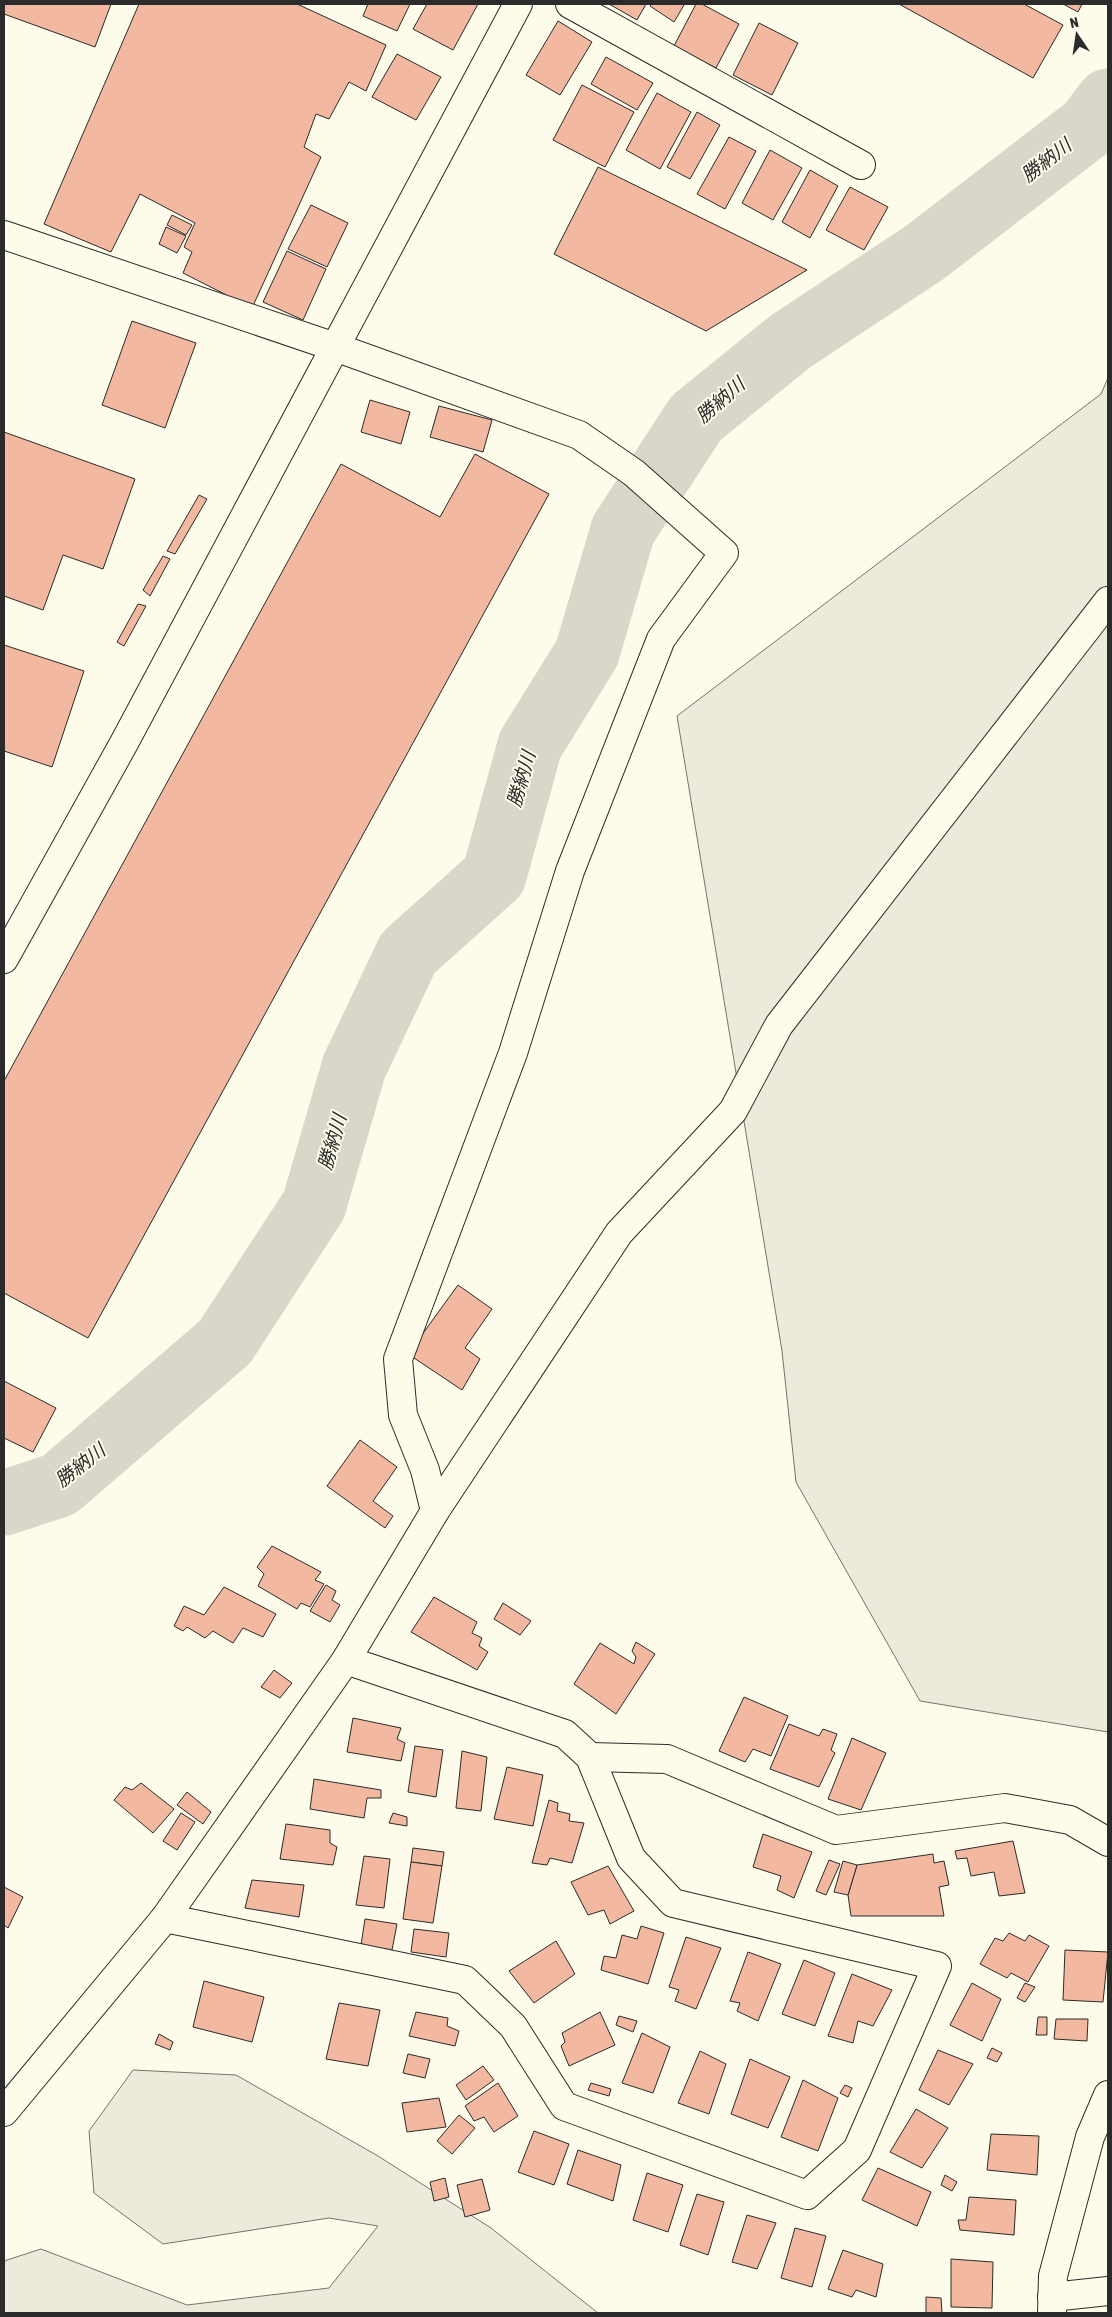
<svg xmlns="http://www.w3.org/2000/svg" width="1112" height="2317" font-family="'Asap Condensed','Noto Sans JP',sans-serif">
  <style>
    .green { fill: #ecebdb; stroke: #74746e }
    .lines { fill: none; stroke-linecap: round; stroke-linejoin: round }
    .river { stroke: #d8d7c9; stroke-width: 65 }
    .building { fill: #f2b8a0; stroke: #2b2b2b }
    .minor-casing { stroke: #2b2b2b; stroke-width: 30 }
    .minor { stroke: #fdfbea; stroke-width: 28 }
    .labels { text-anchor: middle; stroke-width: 4; stroke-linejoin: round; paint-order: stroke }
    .water-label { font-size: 19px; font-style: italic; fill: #2b2b2b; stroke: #fdfbea }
  </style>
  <rect width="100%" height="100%" fill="#fdfbea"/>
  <g class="green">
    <polygon points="1108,378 1108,1732 920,1701 796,1482 782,1351 677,716 1101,394"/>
    <polygon points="133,2070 236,2075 378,2156 491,2228 598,2313 4,2313 4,2261 41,2249 187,2305 329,2288 378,2226 329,2218 163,2244 94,2193 89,2131"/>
  </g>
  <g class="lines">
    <polyline class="river" points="4,1503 59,1485 225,1342 314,1205 354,1067 408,953 494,876 530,745 587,653 623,530 696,418 791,341 924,253 1088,127 1108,101"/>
  </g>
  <g class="building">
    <polygon points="4,4 111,4 95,47 4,14"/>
    <polygon points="139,4 297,4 386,45 366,91 349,82 329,119 316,114 304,147 321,157 252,308 183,273 192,252 184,247 195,223 140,194 111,252 44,224"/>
    <polygon points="368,4 410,4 397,31 363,16"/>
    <polygon points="427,4 478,4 453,50 413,29"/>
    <polygon points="609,4 646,4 637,20"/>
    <polygon points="652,4 682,4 684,5 674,22 650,6"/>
    <polygon points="696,4 702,4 739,24 716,68 674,46"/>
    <polygon points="899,4 1024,4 1063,25 1033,78"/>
    <polygon points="1063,4 1082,4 1078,12"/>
    <polygon points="558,21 592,42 560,95 526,75"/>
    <polygon points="759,23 798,43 772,95 733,75"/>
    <polygon points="397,54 441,77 416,120 372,97"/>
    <polygon points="606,57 653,83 637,110 591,84"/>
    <polygon points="582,85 634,112 605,167 553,140"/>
    <polygon points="657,93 691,112 660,169 626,150"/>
    <polygon points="697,112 720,125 690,179 667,167"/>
    <polygon points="729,137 756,151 725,209 697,194"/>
    <polygon points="770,150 802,168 773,220 742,203"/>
    <polygon points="598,167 807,270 706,331 554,254"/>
    <polygon points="810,170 838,186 810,238 782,222"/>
    <polygon points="850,187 888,207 864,250 826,230"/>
    <polygon points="311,205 348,223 327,267 288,249"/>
    <polygon points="172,215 192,225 186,235 167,225"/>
    <polygon points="166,227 186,236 177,253 159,244"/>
    <polygon points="287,251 326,269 303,320 263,302"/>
    <polygon points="132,321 196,343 165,428 102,405"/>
    <polygon points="370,400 410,412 401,444 361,432"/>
    <polygon points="439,406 492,420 483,452 430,437"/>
    <polygon points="4,432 135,479 103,569 63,555 43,610 4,596"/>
    <polygon points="475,454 549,494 88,1338 4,1293 4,1081 341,464 440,517"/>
    <polygon points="199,495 207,499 175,554 167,551"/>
    <polygon points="163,556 170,559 150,596 143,590"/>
    <polygon points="138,604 146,606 124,646 117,642"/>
    <polygon points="4,645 84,671 52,767 4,751"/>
    <polygon points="458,1285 492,1309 465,1348 480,1359 462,1390 408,1354"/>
    <polygon points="4,1381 56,1408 33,1452 4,1438"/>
    <polygon points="360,1440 397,1467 373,1501 393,1516 385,1528 327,1486"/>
    <polygon points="272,1546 321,1572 315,1580 324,1584 310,1607 301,1603 297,1609 258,1586 264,1574 257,1567"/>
    <polygon points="326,1585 336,1591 332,1600 340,1605 330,1622 310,1611"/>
    <polygon points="224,1587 276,1614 263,1637 243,1628 233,1643 213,1631 205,1638 187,1627 183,1631 174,1626 184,1606 204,1615"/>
    <polygon points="434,1597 477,1622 472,1633 482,1638 479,1646 488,1652 477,1670 411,1632"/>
    <polygon points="503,1603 531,1621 520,1635 494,1619"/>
    <polygon points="636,1642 655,1654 616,1714 574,1684 600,1643 634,1664 636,1657 632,1651"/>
    <polygon points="274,1670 292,1683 280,1698 261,1687"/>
    <polygon points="744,1697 788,1716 771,1756 753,1749 745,1762 719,1751"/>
    <polygon points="353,1718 401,1728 397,1739 405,1743 401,1761 347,1752"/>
    <polygon points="789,1724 819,1736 823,1729 837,1734 831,1750 835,1753 819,1787 770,1769"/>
    <polygon points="852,1738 886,1753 861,1810 828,1799"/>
    <polygon points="415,1746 443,1750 436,1797 408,1792"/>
    <polygon points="462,1751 487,1757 481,1811 456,1808"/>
    <polygon points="507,1767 543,1775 533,1826 494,1819"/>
    <polygon points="314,1779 381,1790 381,1798 367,1798 364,1818 310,1809"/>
    <polygon points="141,1783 174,1809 153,1833 114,1800 125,1787 132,1790"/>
    <polygon points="187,1792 211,1812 203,1824 177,1805"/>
    <polygon points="549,1800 558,1803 557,1811 570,1814 569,1821 584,1823 572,1863 550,1858 547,1865 532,1863"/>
    <polygon points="181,1813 195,1822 177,1850 163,1841"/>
    <polygon points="393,1813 407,1817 407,1826 389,1823"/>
    <polygon points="286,1824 330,1830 330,1843 337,1847 333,1865 280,1859"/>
    <polygon points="763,1834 812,1852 794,1898 777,1890 781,1876 753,1867"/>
    <polygon points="1013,1841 1025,1893 999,1896 994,1872 971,1876 967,1858 957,1859 955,1851"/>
    <polygon points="413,1848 444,1852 442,1866 411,1862"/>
    <polygon points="933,1854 934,1863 944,1861 949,1885 939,1887 944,1916 851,1916 848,1895 857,1865"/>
    <polygon points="364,1856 390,1859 384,1908 356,1905"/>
    <polygon points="829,1860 840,1864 826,1895 816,1891"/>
    <polygon points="843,1861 857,1865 848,1895 834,1892"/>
    <polygon points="411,1862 442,1866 433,1923 403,1919"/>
    <polygon points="608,1866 634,1911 610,1924 604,1910 588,1915 571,1882"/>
    <polygon points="252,1880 304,1885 299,1917 245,1908"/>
    <polygon points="4,1887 23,1897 8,1928 4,1925"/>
    <polygon points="365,1919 397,1924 392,1950 361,1945"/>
    <polygon points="641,1926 664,1933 648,1984 601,1970 604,1956 616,1958 622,1935 637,1939"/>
    <polygon points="414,1929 449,1933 446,1957 411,1952"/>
    <polygon points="1009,1933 1025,1941 1029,1935 1049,1946 1028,1982 1011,1973 1007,1978 980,1964 995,1938 1003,1941"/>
    <polygon points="686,1937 721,1948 696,2009 675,2001 679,1990 669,1987"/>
    <polygon points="556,1941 575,1974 534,2003 509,1971"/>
    <polygon points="1065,1950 1108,1952 1103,2002 1063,2000"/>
    <polygon points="748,1952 781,1964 758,2021 737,2011 740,2003 730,2001"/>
    <polygon points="804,1960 835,1973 815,2026 782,2014"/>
    <polygon points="852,1974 892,1990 873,2026 858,2021 853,2043 828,2036"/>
    <polygon points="204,1981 264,1997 252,2042 193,2027"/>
    <polygon points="972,1983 1001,1999 982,2041 950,2025"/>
    <polygon points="1025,1983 1035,1987 1025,2002 1017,1998"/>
    <polygon points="339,2003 380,2010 368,2066 326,2059"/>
    <polygon points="416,2012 448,2018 447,2026 459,2031 455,2046 409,2036"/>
    <polygon points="600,2012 615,2045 569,2066 561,2046 565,2042 562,2033"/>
    <polygon points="619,2016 637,2021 633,2032 616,2025"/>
    <polygon points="1038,2017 1047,2017 1047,2035 1036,2035"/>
    <polygon points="1056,2019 1088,2019 1087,2041 1054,2039"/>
    <polygon points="642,2033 670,2047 653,2093 622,2083"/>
    <polygon points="159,2034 173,2042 170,2050 155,2044"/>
    <polygon points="992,2048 1002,2053 997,2062 987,2058"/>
    <polygon points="938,2050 973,2064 949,2105 919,2090"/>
    <polygon points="700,2051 726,2064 709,2114 678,2103"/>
    <polygon points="408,2054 430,2059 425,2078 403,2073"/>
    <polygon points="750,2059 790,2077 768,2128 731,2114"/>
    <polygon points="483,2066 494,2080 466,2100 456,2085"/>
    <polygon points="803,2080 838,2098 818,2151 781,2137"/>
    <polygon points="498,2083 518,2116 494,2132 484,2117 474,2121 465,2106"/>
    <polygon points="591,2083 611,2089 609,2096 588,2090"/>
    <polygon points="845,2085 852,2088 848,2097 840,2093"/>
    <polygon points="439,2098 446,2127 407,2132 402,2103"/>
    <polygon points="916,2109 948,2128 922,2168 890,2152"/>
    <polygon points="459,2115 475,2128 452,2154 437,2141"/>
    <polygon points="534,2131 569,2144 554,2185 518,2172"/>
    <polygon points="991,2134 1039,2136 1037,2175 987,2170"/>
    <polygon points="578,2150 621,2165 613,2201 567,2184"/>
    <polygon points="878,2168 931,2192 917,2226 862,2200"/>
    <polygon points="647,2173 683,2185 668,2232 633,2220"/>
    <polygon points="945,2175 957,2182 952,2191 941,2185"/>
    <polygon points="445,2178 449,2197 434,2201 430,2182"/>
    <polygon points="482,2179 490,2210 465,2217 457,2185"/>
    <polygon points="697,2194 724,2202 708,2255 680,2245"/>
    <polygon points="969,2197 1016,2200 1014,2235 960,2230 958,2220 966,2220"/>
    <polygon points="747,2215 776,2223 757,2269 732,2262"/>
    <polygon points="795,2228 826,2236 812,2287 781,2278"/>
    <polygon points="843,2250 883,2264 876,2297 856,2290 852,2297 828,2289"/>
    <polygon points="951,2259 993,2262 992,2308 951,2307"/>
    <polygon points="926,2297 941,2298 942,2313 926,2313"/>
  </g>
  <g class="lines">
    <defs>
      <g id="minor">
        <polyline points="570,4 861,165"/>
        <polyline points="4,235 335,347 579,435 634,473 724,553 661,639 570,871 513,1053 398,1359 403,1415 425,1470 435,1511"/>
        <polyline points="4,959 124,743 518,4"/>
        <polyline points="590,1757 667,1759 836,1830 1005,1808 1070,1820 1108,1842"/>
        <polyline points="165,1918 465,1980 513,2026 564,2106 807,2195 857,2150 937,1966 673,1903 631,1858 590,1757 565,1734 346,1660"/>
        <polyline points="4,2112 165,1918 346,1660 435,1511 619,1233 733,1111 779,1025 1108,601"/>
        <polyline points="1052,2297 1108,2291"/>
        <polyline points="1052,2313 1053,2276 1090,2137 1108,2095"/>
      </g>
    </defs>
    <use href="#minor" class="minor-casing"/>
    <use href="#minor" class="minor"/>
  </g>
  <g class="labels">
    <g class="water-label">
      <text transform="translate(1046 160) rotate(-38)" y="7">勝納川</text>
      <text transform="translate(720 400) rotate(-41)" y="7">勝納川</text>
      <text transform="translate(521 779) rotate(-74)" y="7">勝納川</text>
      <text transform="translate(332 1142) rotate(-74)" y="7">勝納川</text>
      <text transform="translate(80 1465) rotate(-38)" y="7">勝納川</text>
    </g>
  </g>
  <rect width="1112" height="2317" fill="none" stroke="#2b2b2b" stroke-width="10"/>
  <g transform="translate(1077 35) rotate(347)" stroke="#fdfbea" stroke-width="4" paint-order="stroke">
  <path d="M0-4L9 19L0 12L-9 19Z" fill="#2b2b2b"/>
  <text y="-8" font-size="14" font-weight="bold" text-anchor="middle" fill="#2b2b2b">N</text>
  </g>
</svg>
